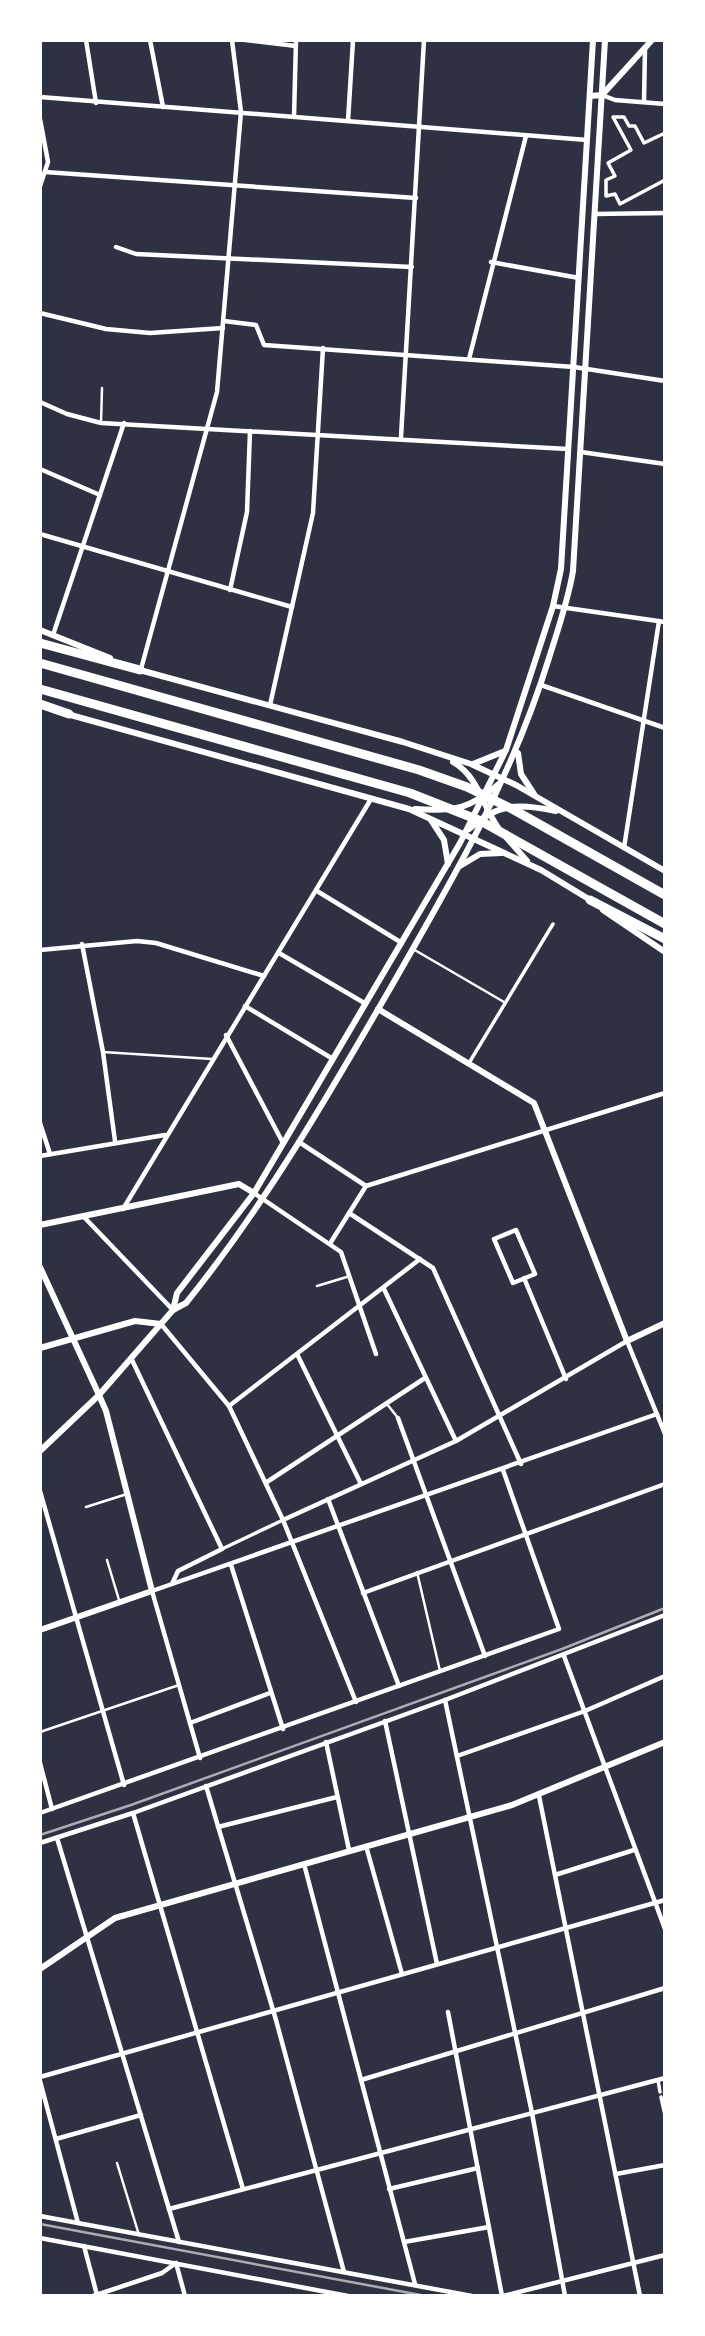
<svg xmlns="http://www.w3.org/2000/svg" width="705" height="2336" font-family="Lato,sans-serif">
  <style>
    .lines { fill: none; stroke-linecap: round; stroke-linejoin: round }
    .service { stroke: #fff; stroke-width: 2.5 }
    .pedestrian { stroke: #fff; stroke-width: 3.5 }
    .minor { stroke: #fff; stroke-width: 4.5 }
    .tertiary { stroke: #fff; stroke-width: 6 }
    .secondary { stroke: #fff; stroke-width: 6 }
    .motorway { stroke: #fff; stroke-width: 9 }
    .rail { stroke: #abadb3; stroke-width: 2.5 }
  </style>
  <rect width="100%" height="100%" fill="#2d3142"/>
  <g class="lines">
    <g class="service">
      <polyline points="101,423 102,388"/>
      <polyline points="413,949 504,1002"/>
      <polyline points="103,1052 212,1059"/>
      <polyline points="317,1286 350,1276"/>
      <polyline points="387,1404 398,1418"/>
      <polyline points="86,1507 127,1494"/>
      <polyline points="107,1560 119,1600"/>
      <polyline points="417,1572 440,1671"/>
      <polyline points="40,1732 179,1685"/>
      <polyline points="117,2163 139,2235"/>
    </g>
    <g class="pedestrian">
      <polyline points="665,133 644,143 635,126 629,126 624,117 613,117 631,150 608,163 615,176 606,180 606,196 615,194 620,204 665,180"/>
      <polyline points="469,1063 553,924"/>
      <polyline points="222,1549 283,1520"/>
      <polyline points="658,2080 660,2092"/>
      <polyline points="661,2097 665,2115"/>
    </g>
    <g class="minor">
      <polyline points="86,40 96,103"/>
      <polyline points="150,40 163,107"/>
      <polyline points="245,40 296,46"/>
      <polyline points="602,95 615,100 665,104"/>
      <polyline points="40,97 587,140"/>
      <polyline points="644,102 645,48"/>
      <polyline points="294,117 296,40"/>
      <polyline points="40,119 48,162 40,186"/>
      <polyline points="348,121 353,40"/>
      <polyline points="45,172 416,198"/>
      <polyline points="595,214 665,213"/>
      <polyline points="116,247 136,254 412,267"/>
      <polyline points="491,262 579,278"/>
      <polyline points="40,313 106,329 150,333 223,328"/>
      <polyline points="224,321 256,325 264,345 574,367 665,381"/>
      <polyline points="469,359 526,136"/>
      <polyline points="40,402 67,414 101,423 568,449"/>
      <polyline points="401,437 424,40"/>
      <polyline points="581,452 665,464"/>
      <polyline points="40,469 100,495"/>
      <polyline points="40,534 292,607"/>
      <polyline points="230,590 247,512 250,431"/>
      <polyline points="553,606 665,622"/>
      <polyline points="53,635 124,423"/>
      <polyline points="141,669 217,392 241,112 232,40"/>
      <polyline points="541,685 665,728"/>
      <polyline points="270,705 313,513 323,348"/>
      <polyline points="624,848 659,621"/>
      <polyline points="317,891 402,943"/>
      <polyline points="82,944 103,1052 115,1141"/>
      <polyline points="40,950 137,941 156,943 264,976"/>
      <polyline points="279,953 366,1004"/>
      <polyline points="245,1006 333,1059"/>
      <polyline points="226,1035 283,1143"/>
      <polyline points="40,1123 50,1154"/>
      <polyline points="299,1142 366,1186"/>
      <polyline points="40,1156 165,1135"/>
      <polyline points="254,1193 341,1252 376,1354"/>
      <polyline points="123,1209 371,799"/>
      <polyline points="349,1213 433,1268 521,1464"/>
      <polyline points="84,1217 172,1309"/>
      <polygon points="516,1230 535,1274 513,1283 494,1239"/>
      <polyline points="331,1242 366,1186 665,1093"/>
      <polyline points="524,1278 566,1379"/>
      <polyline points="384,1289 456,1441"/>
      <polyline points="161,1324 229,1406 283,1520 356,1702"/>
      <polyline points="297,1354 361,1484"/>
      <polyline points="132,1360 222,1549 178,1571 172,1584"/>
      <polyline points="229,1406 420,1259"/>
      <polyline points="398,1418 485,1656"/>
      <polyline points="267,1482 425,1378"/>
      <polyline points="40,1491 124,1785"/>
      <polyline points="328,1499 399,1686"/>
      <polyline points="283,1520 456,1441 627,1341 665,1434"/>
      <polyline points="231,1565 283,1729"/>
      <polyline points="363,1593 665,1484"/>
      <polyline points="564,1656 665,1929"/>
      <polyline points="445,1700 532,2113 565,2296"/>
      <polyline points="385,1721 437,1964"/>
      <polyline points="190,1723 270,1693"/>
      <polyline points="326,1742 349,1850"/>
      <polyline points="457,1756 585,1711 665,1676"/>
      <polyline points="200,1758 152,1591 657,1414"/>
      <polyline points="40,1763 52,1809"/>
      <polyline points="206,1786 276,2020 344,2272"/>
      <polyline points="539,1796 640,2296"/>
      <polyline points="40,1813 559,1629 503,1470"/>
      <polyline points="133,1813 243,2189"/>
      <polyline points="218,1827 337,1797"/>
      <polyline points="57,1838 179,2242"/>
      <polyline points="40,1843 133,1813 445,1700 665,1615"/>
      <polyline points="366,1846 402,1974"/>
      <polyline points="304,1864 415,2284"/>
      <polyline points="555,1875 634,1850"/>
      <polyline points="448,2012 502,2296"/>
      <polyline points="40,2077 665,1900"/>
      <polyline points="361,2080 665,1988"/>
      <polyline points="40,2081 78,2223"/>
      <polyline points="56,2139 141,2115"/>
      <polyline points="616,2174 665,2165"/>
      <polyline points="389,2189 478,2168"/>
      <polyline points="169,2209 665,2078"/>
      <polyline points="40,2216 472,2296"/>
      <polyline points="40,2238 348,2296"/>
      <polyline points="404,2242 489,2227"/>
      <polyline points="84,2246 97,2295"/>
      <polyline points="93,2296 162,2273 176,2263 185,2296"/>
      <polyline points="503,2296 665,2255"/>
    </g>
    <g class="tertiary">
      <polyline points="590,96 602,95 652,40"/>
      <polyline points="378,1009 534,1103 627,1341 665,1323"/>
      <polyline points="40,1225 239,1184 254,1193"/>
      <polyline points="40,1267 99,1395"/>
      <polyline points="40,1348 135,1321 161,1324"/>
    </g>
    <g class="secondary">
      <polyline points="40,630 110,658"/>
      <polyline points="136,669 403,742 471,764 516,785 665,871"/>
      <polyline points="67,714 409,809 541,870 592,901"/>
      <polyline points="518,753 521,774 534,794"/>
      <path d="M 453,762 C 479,777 482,806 499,829"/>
      <polyline points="473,764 505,751"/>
      <path d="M 415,809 C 454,812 470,809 500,783"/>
      <polyline points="431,820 444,840 448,864"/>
      <path d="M 469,829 C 498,803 518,803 556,811"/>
      <polyline points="506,837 527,861"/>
      <polyline points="460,866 480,854 501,853"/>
      <polyline points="603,910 665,952"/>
      <polyline points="173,1310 177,1293 254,1193 460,843 506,750 553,606 561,569 593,40"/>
      <path d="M 40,1451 L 99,1395 L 173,1310 L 186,1303 C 265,1205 328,1096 391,987 C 453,879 512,778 549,658 C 558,629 568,601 573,571 L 605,40"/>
      <polyline points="40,1630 152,1591 106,1411 99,1395"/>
      <polyline points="40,1969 115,1918 512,1805 665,1742"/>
    </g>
    <g class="motorway">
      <polyline points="40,643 140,670"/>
      <polyline points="40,663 419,770 467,787 514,810 665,895"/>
      <polyline points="40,689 410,793 481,821 665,924"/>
      <polyline points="40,704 69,714"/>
      <polyline points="590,900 665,939"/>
    </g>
    <g class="rail">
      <polyline points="40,1835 131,1805 562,1649 665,1608"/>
      <polyline points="40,2224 426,2296"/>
    </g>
  </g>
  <rect width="705" height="2336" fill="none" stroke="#ffffff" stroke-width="84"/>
</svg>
